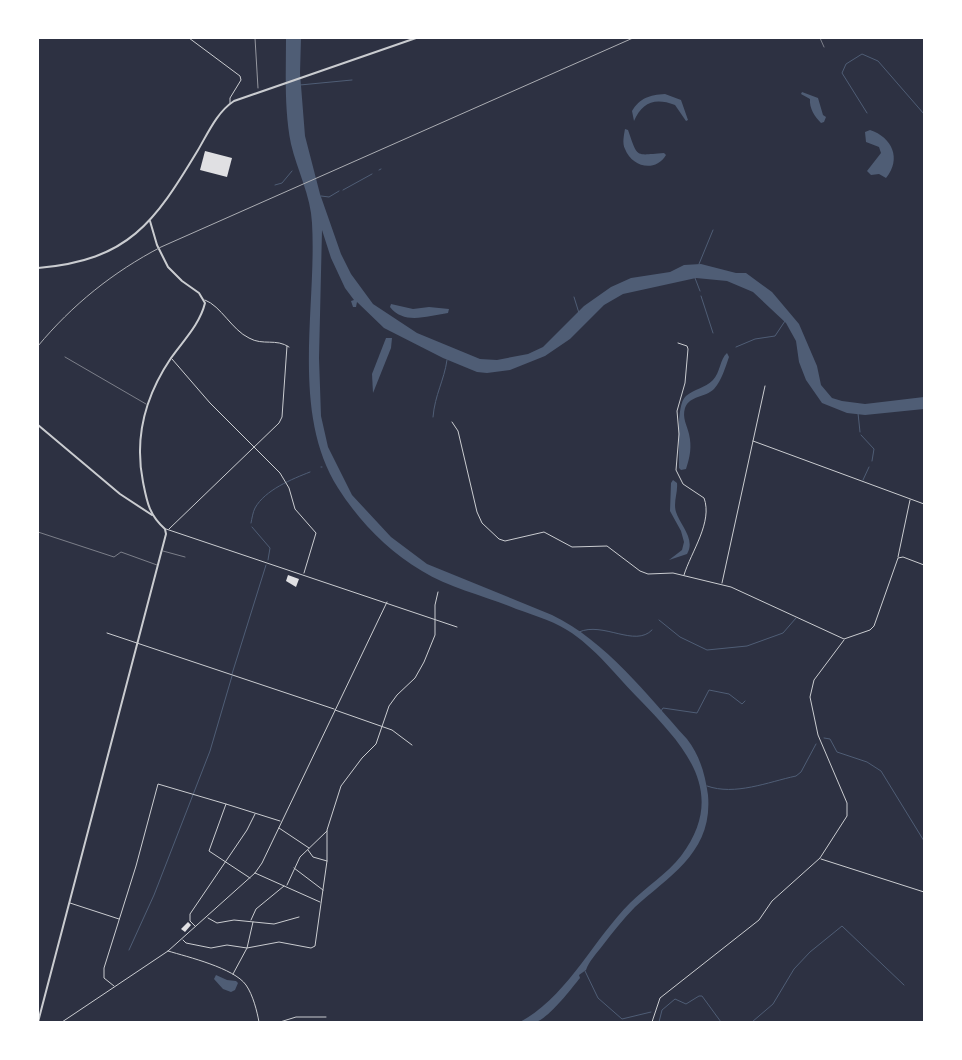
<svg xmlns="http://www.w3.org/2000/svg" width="962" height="1060" font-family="Signika,sans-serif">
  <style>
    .water { fill: #4f5d75 }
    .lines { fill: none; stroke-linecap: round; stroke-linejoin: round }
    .stream { stroke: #4f5d75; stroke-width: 1 }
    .building { fill: #e0e0e3 }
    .path { stroke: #fff; stroke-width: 0.5 }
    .service { stroke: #caccd0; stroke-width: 0.5 }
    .minor { stroke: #caccd0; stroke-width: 1 }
    .tertiary { stroke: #caccd0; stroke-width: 2 }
    .rail { stroke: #abadb3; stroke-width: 1 }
  </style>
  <rect width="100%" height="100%" fill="#2d3142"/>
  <g class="water">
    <path d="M 286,38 L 301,38 L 300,73 L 305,136 L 320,194 L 341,254 L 351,274 L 373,304 L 417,333 L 480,359 L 497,360 L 528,354 L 543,347 L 584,306 L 611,287 L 631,278 L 670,272 L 684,265 L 701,264 L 736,273 L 746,273 L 772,292 L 799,324 L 817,366 L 821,385 L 832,398 L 842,401 L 865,404 L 924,397 L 924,409 L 865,415 L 847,413 L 822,403 L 806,380 L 799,362 L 796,341 L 786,323 L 753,292 L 727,281 L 696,278 L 623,294 L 604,305 L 570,339 L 545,356 L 510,370 L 487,373 L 477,372 L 443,358 L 384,328 L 357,302 L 356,307 L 353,307 L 351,301 L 354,300 L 345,288 L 331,258 L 322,230 L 319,358 L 321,416 L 328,447 L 352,495 L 391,537 L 427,564 L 552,615 C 606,641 647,695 687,739 C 700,756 705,774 708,795 C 713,852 670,875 635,907 C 623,919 613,932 603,945 C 597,953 589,961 586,970 L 579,975 L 580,978 C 571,989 550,1017 536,1022 C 532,1024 525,1022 520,1022 C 567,997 593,940 630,903 C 646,887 667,874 681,856 C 729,792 684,746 640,700 C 617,677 595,647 567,630 C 550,619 528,614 509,606 C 481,595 448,587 422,571 C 388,551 359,521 338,488 C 290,412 317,307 312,223 C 311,196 297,170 291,144 C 284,109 286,73 286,38 Z"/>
    <path d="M 802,92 L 818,98 L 823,115 L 826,117 L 824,122 L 821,123 C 815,117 809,108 810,99 L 801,94 Z"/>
    <path d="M 665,94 L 681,100 L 688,120 L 686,121 L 675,105 C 654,97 642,103 634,121 L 632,111 C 640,98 649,95 665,94 Z"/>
    <path d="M 625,129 L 628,130 C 638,159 635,155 664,153 L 666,155 C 655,173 632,167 625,149 C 622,143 624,135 625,129 Z"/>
    <path d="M 870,130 C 892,137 902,159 886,178 L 879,174 L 871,175 L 867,171 L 881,153 L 879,147 L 866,142 L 865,132 Z"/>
    <path d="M 391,304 L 413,309 L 429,307 L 449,309 L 448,313 C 427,316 404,325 390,307 Z"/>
    <polygon points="386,338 392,338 391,348 373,393 372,374"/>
    <path d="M 727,353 L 729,357 C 725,368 722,380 714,389 C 705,398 690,395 685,408 C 682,418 687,425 689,434 C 692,447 690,457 686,469 L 681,470 L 679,468 C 680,453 675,405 686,396 C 694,389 705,388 713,380 C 720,373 720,359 727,353 Z"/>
    <path d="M 673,480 L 677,483 C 678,493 673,502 676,512 C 680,525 696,539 687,554 L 669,560 L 682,550 L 684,542 L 681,531 L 670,511 L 671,483 Z"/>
    <polygon points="216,975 227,980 236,981 238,983 235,990 231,992 223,989 214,979"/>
  </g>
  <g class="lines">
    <g class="stream">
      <polyline points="300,85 352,80"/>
      <polyline points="867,113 842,73 846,64 862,54 878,61 924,114"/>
      <polyline points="379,170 381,169"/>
      <polyline points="275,185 282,183 292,171"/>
      <polyline points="343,190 372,174"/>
      <polyline points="321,196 329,197 339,191"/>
      <polyline points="699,264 713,230"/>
      <polyline points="695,278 700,291"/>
      <polyline points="701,296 713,333"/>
      <polyline points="574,297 579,313"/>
      <polyline points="736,347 755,339 775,336 785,321"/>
      <polyline points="858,413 860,432"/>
      <path d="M 433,417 C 435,394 444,381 447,360"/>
      <polyline points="861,435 874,449 872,461"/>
      <polyline points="321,467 322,467"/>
      <polyline points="863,480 869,467"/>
      <path d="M 251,523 C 252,518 253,512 255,508 C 265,490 292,479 310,472"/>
      <polyline points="252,527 270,548 268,560"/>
      <polyline points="659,620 680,637 707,650 747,646 783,633 796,618"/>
      <path d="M 579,632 C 603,621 635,648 652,630"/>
      <polyline points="232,674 266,565"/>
      <polyline points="661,711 663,708 697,713 709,690 729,694 742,704 745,701"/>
      <polyline points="824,738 830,739 837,752 867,762 881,771 924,841"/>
      <path d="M 707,786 C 735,796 768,782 796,776 L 801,772 L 816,744"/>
      <polyline points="129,950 154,895 210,751 232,676"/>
      <polyline points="924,964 924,967"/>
      <polyline points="585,971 598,998 622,1019 651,1012"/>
      <polyline points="659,1022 662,1010 675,999 686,1004 699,996 702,996 721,1022"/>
      <polyline points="752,1022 773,1004 794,969 810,952 842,926 904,985"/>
    </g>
  </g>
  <g class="building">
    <polygon points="205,151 232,158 227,177 200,170"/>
    <polygon points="288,575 299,579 296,587 286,581"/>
    <polygon points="188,922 191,925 185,932 181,929"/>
  </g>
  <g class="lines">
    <polyline class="path" points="255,38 258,88"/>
    <g class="service">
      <polyline points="820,38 824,47"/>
      <polyline points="65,357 146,404"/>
      <polyline points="38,532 114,557 121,552 157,565"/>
      <polyline points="163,551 185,557"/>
    </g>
    <g class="minor">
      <polyline points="189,38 240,76 241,80 230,98 230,103"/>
      <path d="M 205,300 C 221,306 232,330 249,338 C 263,346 276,338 289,347"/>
      <path d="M 678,343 L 687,346 L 688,349 L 685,383 L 677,411 L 679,434 L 676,470 L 683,484 L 704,498 C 713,522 691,552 684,575"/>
      <polyline points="172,359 210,403 280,473 289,488 295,509 316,533 304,573"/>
      <polyline points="452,422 458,431 477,512 482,523 499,539 505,541 544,532 572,547 607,546 640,571 648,574 673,573 731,587 844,639 870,630 874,626 898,558 903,557 924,565"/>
      <polyline points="753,441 924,504"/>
      <polyline points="166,529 457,627"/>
      <polyline points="169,529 279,423 282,417 287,346"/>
      <polyline points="898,557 910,500"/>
      <polyline points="722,583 765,386"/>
      <polyline points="107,633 334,709"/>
      <polyline points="335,710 392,730 412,745"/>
      <polyline points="279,828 309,848"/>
      <polyline points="308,850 313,857 327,861"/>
      <polyline points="821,859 924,892"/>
      <polyline points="294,868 323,890"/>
      <polyline points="255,873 320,902"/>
      <polyline points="250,878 209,851 226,804 280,821"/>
      <polyline points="287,885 300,857 327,831"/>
      <polyline points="70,903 119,919"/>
      <polyline points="208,918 217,923 234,920 274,924 299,917"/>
      <polyline points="251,920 256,909 284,886"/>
      <polyline points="195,926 190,921 190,914 247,830 255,814"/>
      <polyline points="183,940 186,943 211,948 227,945 247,948 279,942 311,948 315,946 327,861 327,830 341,786 362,758 376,744 389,706 397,695 415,678 424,662 435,635 435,605 438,592"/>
      <path d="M 168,951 C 188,957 234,968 246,985 C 253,995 257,1011 259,1022"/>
      <polyline points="233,974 247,948 253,922"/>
      <polyline points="114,986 104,978 104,968 136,866 158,784 226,804"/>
      <polyline points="62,1022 168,951 255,873 262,863 387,602"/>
      <polyline points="280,1022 296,1017 326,1017"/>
      <polyline points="652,1022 660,998 759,920 772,901 820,858 847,816 847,803 818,735 810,697 814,680 844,640"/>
    </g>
    <g class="tertiary">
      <path d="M 38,268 C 129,260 154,223 198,150 C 208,133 217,112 234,101 L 416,38"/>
      <polyline points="38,425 120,494 152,515"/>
      <path d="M 38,1022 L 166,534 L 165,529 C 149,515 147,502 143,482 C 134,437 146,395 171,358 C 183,341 200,324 205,303 L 199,293 L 182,281 L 168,267 L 157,245 L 150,221"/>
    </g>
    <path class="rail" d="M 38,346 C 72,305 113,272 161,247 L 633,38"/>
  </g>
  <rect width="962" height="1060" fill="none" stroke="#ffffff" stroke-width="78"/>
</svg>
